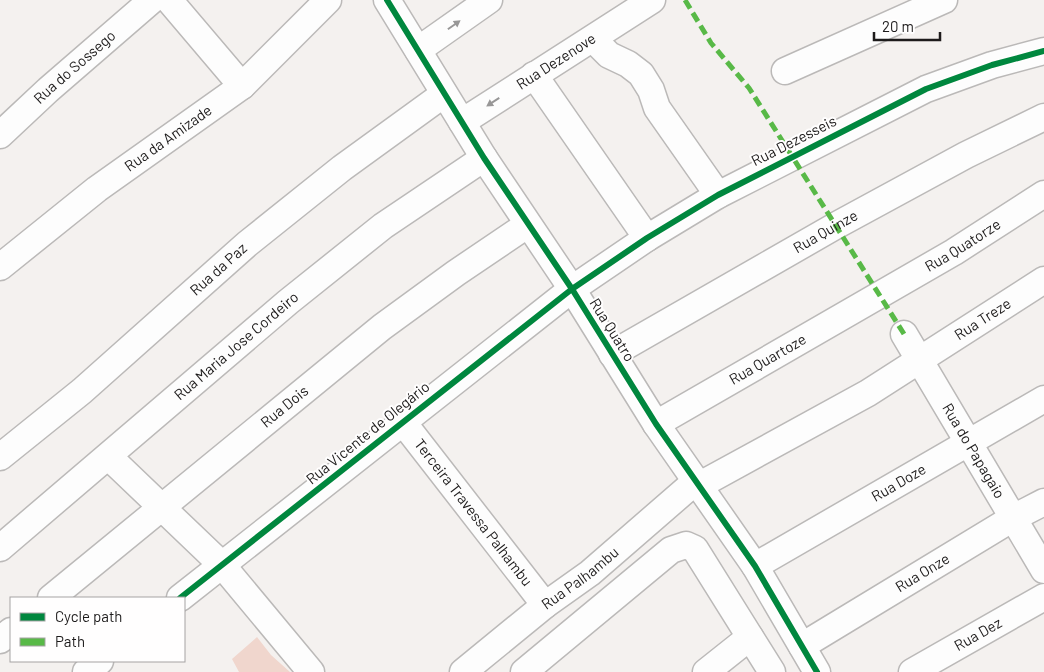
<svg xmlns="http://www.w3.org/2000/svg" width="1044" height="672" font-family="Barlow,sans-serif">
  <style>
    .green { fill: #f0d6cd }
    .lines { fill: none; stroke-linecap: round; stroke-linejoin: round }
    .minor-casing { stroke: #bbb9b8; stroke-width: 29 }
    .minor { stroke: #fdfdfd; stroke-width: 26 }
    .quiet { stroke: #58b947; stroke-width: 5; stroke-dasharray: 10 5; stroke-linecap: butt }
    .cycleway-casing { stroke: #fffefe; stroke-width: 9 }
    .cycleway { stroke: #00873e; stroke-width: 6 }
    .oneway { fill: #989797 }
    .labels { text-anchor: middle; stroke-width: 4; stroke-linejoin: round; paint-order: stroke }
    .street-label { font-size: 15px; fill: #1d1b1b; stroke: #fffefe }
  </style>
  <rect width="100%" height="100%" fill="#f4f1ef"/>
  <polygon class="green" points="257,637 271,655 290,672 239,672 232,659"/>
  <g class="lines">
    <defs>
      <g id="minor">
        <polyline points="169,0 242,86"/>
        <polyline points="387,0 484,158 572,289 656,424 755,566 817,672"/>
        <polyline points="593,39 609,55 628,64 641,74 651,90 657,108 718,195"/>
        <polyline points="418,50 489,0"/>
        <polyline points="785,71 944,0"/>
        <polyline points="534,75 647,238"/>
        <path id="s1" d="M 462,122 L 652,0"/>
        <path id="s2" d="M 0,135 L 48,90 L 152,0"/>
        <path id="s3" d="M 0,267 L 97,189 L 242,86 L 328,0"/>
        <path id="s4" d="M 904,334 L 1044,570"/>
        <path id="s5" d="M 612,354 L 837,225 L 966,155 L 1044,117"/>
        <path id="s6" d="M 402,421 L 545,605"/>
        <path id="s7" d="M 656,424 L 954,252 L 1044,194"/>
        <path id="s8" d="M 0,457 L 82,391 L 247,244 L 342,168 L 444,94"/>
        <polyline points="109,457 222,565 311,672"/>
        <path id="s9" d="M 700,485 L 868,393 L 1044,280"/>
        <path id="s10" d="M 0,548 L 288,302 L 383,226 L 484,158"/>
        <path id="s11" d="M 755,566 L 1044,399"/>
        <path id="s12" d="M 51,598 L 382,327 L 456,273 L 527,225"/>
        <polyline points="180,598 572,289 647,238 718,195 926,89 992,65 1044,51"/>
        <polyline points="0,640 11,631"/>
        <path id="s13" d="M 802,646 L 1013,518 L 1044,502"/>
        <polyline points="86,672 100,661"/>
        <path id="s14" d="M 463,672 L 545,605 L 590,573 L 696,481"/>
        <polyline points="524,672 671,550 686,545 695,549 772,672"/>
        <polyline points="706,672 750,637"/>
        <path id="s15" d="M 912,672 L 1044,597"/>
      </g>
    </defs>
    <use href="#minor" class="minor-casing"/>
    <use href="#minor" class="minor"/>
    <polyline class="quiet" points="685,0 711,43 749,88 904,334"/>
    <defs>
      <g id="cycleway">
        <polyline points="387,0 484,158 572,289 656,424 755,566 817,672"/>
        <polyline points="180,598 572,289 647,238 718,195 926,89 992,65 1044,51"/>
      </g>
    </defs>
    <use href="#cycleway" class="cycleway-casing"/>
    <use href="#cycleway" class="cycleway"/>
  </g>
  <defs><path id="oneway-solid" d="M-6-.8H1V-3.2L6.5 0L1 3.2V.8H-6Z" transform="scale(1.25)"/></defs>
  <g class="oneway">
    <use href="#oneway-solid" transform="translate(454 25) rotate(-35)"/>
    <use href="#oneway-solid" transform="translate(493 102) rotate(147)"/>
  </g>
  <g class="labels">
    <g class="street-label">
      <text dy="5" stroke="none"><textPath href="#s1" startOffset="112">Rua Dezenove</textPath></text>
      <text dy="5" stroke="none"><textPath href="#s2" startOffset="101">Rua do Sossego</textPath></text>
      <text dy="5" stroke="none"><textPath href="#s3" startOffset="212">Rua da Amizade</textPath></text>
      <text transform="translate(794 141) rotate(-27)" y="5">Rua Dezesseis</text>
      <text dy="5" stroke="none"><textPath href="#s5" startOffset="246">Rua Quinze</textPath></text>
      <text dy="5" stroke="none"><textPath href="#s7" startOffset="355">Rua Quatorze</textPath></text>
      <text dy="5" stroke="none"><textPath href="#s8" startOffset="288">Rua da Paz</textPath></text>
      <text dy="5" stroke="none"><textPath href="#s9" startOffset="328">Rua Treze</textPath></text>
      <text transform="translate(612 330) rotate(58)" y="5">Rua Quatro</text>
      <text dy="5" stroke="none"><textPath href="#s10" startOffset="311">Rua Maria Jose Cordeiro</textPath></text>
      <text dy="5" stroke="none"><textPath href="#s7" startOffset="129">Rua Quartoze</textPath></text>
      <text dy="5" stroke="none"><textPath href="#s12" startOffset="302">Rua Dois</textPath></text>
      <text transform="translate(368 433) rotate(-39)" y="5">Rua Vicente de Olegário</text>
      <text dy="5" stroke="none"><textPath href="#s4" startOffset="136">Rua do Papagaio</textPath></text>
      <text dy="5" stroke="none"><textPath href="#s11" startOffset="166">Rua Doze</textPath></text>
      <text dy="5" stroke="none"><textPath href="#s6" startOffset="116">Terceira Travessa Palhambu</textPath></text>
      <text dy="5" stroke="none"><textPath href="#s13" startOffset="141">Rua Onze</textPath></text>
      <text dy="5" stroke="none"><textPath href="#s14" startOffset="150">Rua Palhambu</textPath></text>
      <text dy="5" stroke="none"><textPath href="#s15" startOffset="76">Rua Dez</textPath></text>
    </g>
  </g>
  <rect x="10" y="597" width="175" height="65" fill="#fffefe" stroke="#a5a3a3"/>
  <rect x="20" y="613" width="25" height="8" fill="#00873e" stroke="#a5a3a3"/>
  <text x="55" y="622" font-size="15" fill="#1d1b1b">Cycle path</text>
  <rect x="20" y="638" width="25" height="8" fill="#58b947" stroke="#a5a3a3"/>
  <text x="55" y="647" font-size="15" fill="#1d1b1b">Path</text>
  <path d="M874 32v8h66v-8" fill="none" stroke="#1d1b1b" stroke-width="2.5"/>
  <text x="882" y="32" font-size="15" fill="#1d1b1b" stroke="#fffefe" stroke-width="4" paint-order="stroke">20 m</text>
</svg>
